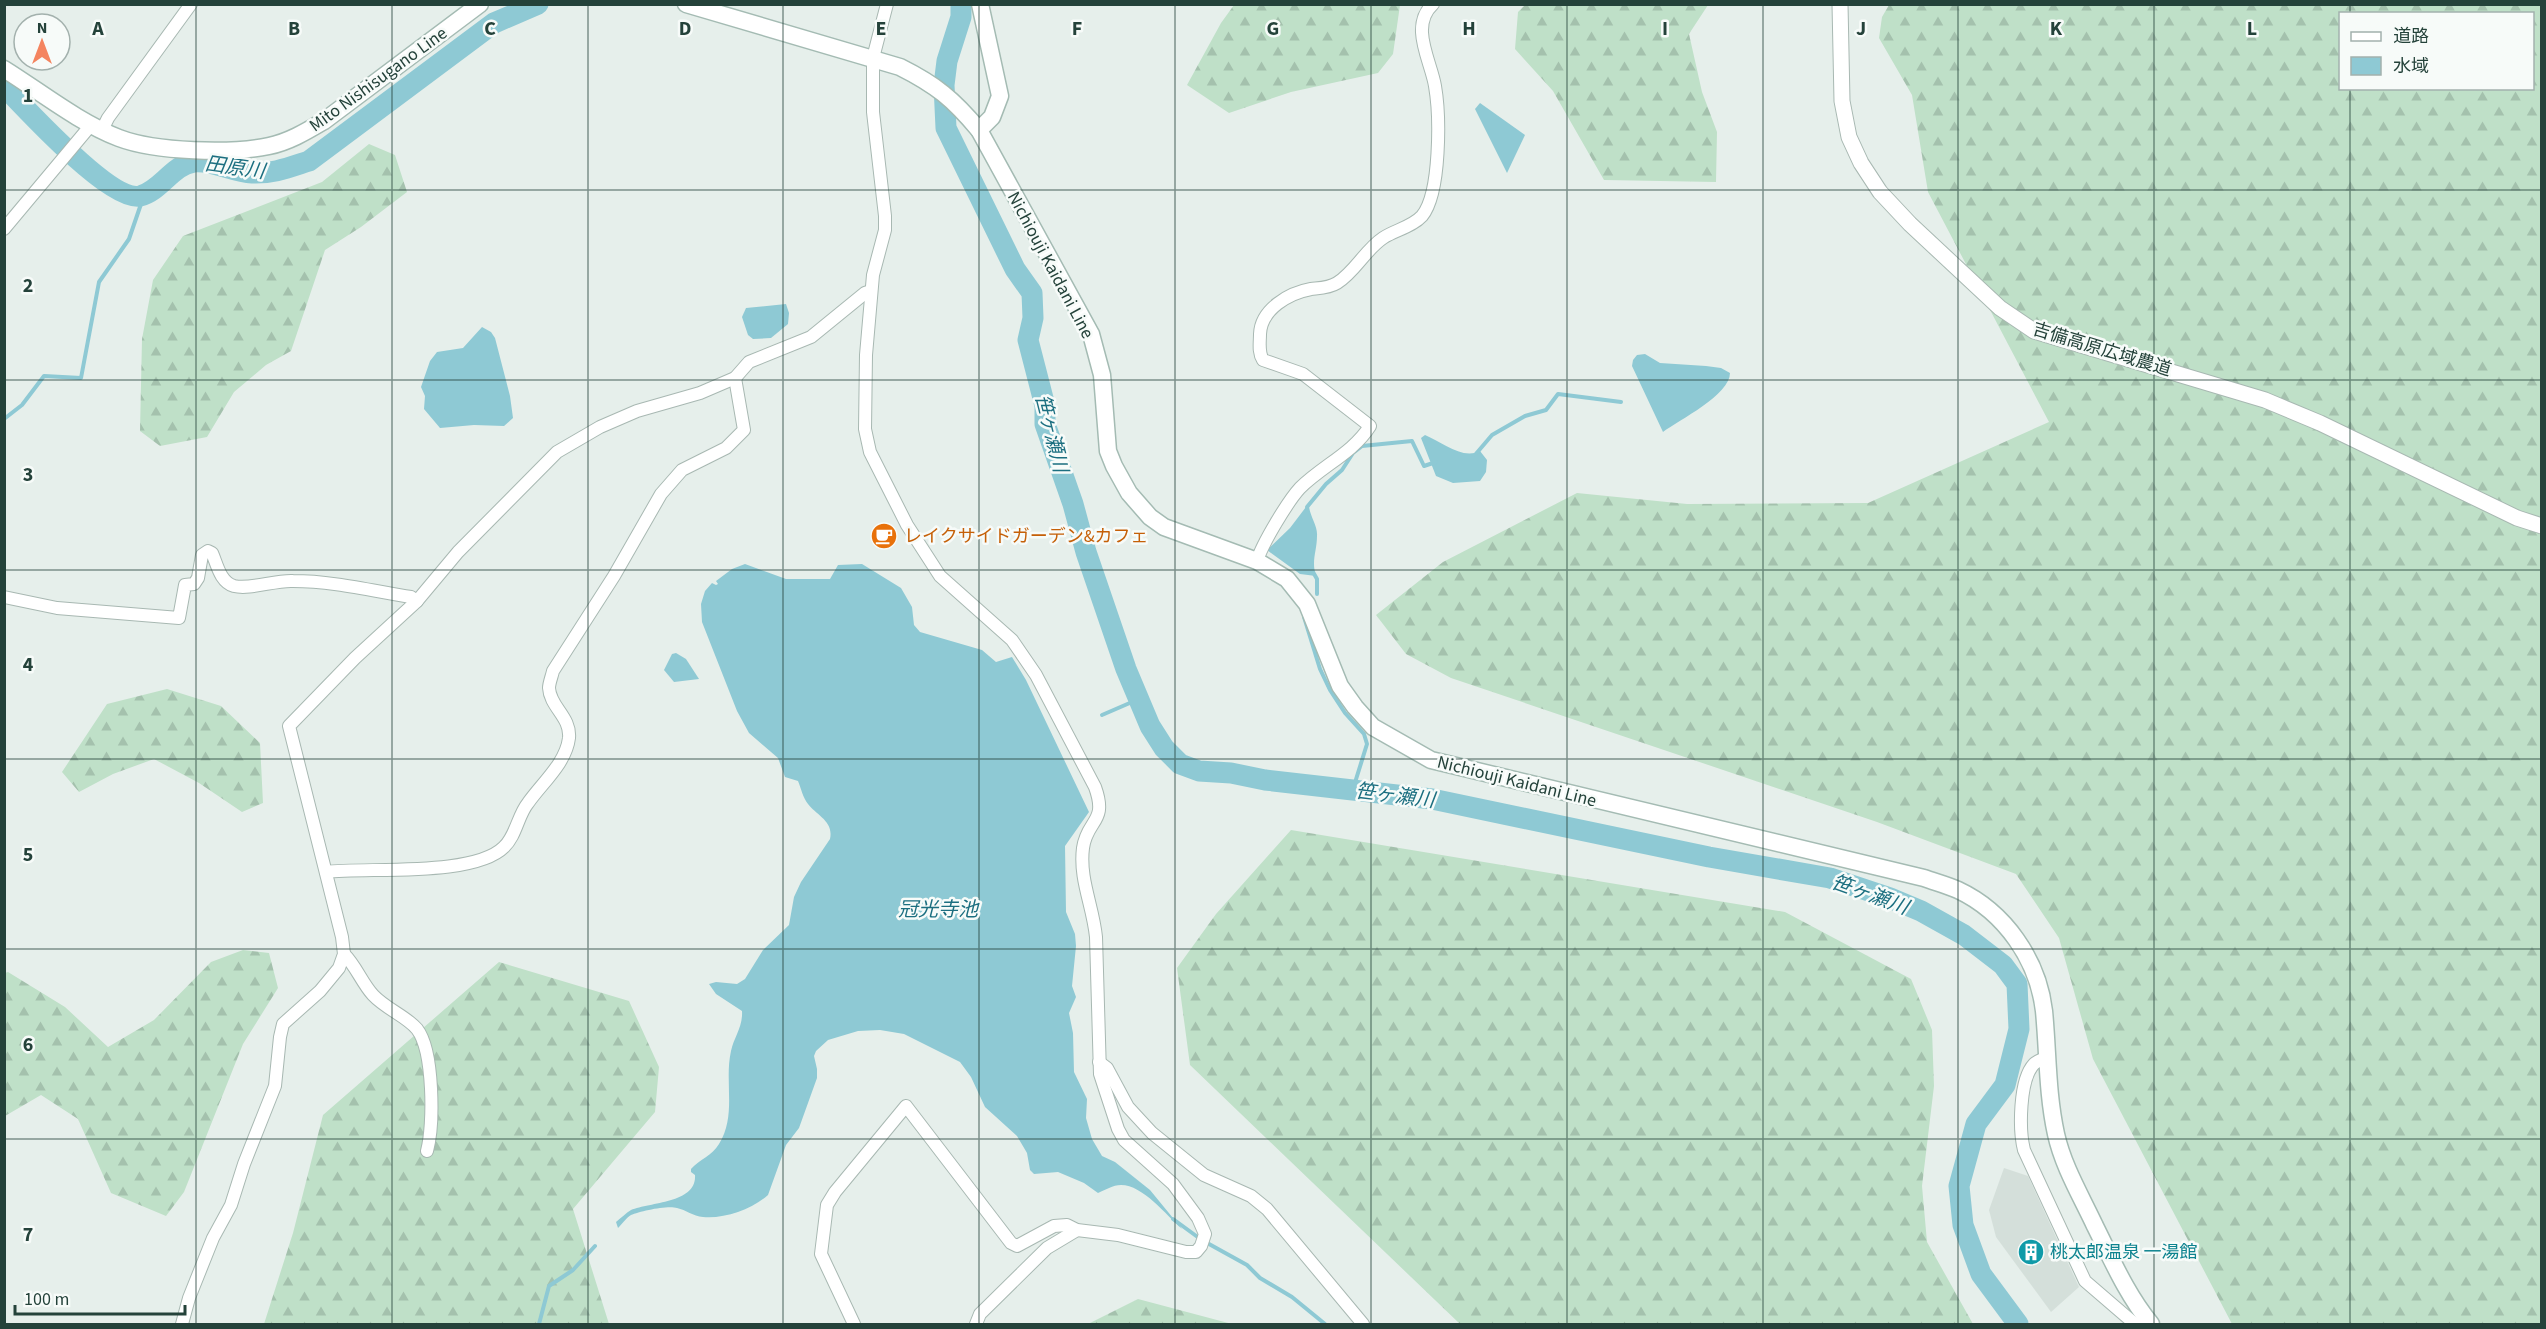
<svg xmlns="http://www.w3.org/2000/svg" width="2546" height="1329" font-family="'Source Sans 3','Noto Sans JP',sans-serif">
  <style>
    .built { fill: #d4dfda }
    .forest { fill: url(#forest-firs); fill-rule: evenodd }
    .water { fill: #8ec9d4 }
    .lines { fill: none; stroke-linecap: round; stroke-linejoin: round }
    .stream { stroke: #8ec9d4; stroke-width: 4 }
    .river { stroke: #8ec9d4; stroke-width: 21 }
    .minor-casing { stroke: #a8b8b2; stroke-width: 14 }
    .tertiary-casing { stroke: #a8b8b2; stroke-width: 17 }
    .secondary-casing { stroke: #a4bbb3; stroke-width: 19 }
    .minor { stroke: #fff; stroke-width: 12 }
    .tertiary { stroke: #fff; stroke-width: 15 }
    .secondary { stroke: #fff; stroke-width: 16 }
    .grid { fill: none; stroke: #24423a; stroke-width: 1.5; stroke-opacity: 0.55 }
    .labels { text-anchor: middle; stroke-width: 5; stroke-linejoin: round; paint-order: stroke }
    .street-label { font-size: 18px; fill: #24423a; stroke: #f7fbf9 }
    .food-label { font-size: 18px; fill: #c56008; stroke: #f7fbf9; text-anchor: start }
    .culture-label { font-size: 18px; fill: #0d838f; stroke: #f7fbf9; text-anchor: start }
    .water-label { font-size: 20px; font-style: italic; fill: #1c6f80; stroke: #f7fbf9 }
    .grid-label { font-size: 20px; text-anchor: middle; font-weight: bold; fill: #24423a; stroke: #f7fbf9; stroke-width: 5; stroke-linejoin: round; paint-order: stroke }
  </style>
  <defs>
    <pattern id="forest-firs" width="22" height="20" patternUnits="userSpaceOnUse" patternTransform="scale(1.5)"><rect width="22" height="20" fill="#bfe0c8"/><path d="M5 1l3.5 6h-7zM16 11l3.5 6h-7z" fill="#a4c1ad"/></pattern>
  </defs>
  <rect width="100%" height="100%" fill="#e6efeb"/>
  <polygon class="built" points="2004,1168 2028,1176 2079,1287 2051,1312 1996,1237 1989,1210"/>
  <g class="forest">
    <polygon points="1234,5 1234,4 1400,5 1393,54 1378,73 1291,92 1229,113 1187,85 1221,23"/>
    <polygon points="1525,5 1708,5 1689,34 1702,92 1717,132 1716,182 1604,180 1553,91 1515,49 1518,12"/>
    <path d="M 1889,5 L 2541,5 L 2541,1324 L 2232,1324 L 2093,1059 L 2059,938 L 2016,874 L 1877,822 L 1451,678 L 1406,654 L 1376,615 L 1443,562 L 1577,493 L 1687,504 L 1868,503 L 2049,422 L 1928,192 L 1912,95 L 1879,38 L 1882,17 ZM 2340,14 L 2532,14 L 2532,88 L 2340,88 Z"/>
    <polygon points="369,144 395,155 407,192 361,227 325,250 291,351 266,365 234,392 207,437 160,446 140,431 142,339 153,280 183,236 322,182"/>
    <polygon points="167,689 221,706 260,743 263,803 242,812 199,783 154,759 113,774 79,792 62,772 107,704"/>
    <polygon points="1291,830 1785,912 1911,979 1932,1030 1934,1086 1922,1186 1927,1242 1973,1324 1460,1324 1190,1065 1177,968 1216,914"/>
    <polygon points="243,950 269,953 278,988 243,1044 184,1192 166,1216 111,1193 78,1119 41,1095 5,1116 5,973 8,972 65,1007 108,1047 154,1020 211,962"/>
    <polygon points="499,962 629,1001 659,1067 655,1112 573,1209 609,1324 264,1324 293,1233 323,1115"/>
    <polygon points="1138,1299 1232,1324 1088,1324"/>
  </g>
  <g class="water">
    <polygon points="1480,103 1525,135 1507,173 1475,109"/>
    <polygon points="786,304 789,313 788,324 771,338 753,339 748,335 742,317 746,308"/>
    <polygon points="482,327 491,332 495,338 510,396 513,418 504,426 474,425 440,428 424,409 425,396 421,387 430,361 437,352 463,348"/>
    <path d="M 1645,354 L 1660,363 L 1706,366 L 1721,368 L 1730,373 C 1730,395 1679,420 1663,432 L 1632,366 L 1633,360 L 1637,355 Z"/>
    <path d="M 1425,435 C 1442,442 1462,460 1480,451 L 1487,460 L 1486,472 L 1480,481 L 1453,483 L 1436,476 L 1421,438 Z"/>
    <path d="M 1309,503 C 1308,514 1318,525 1317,536 C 1317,551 1311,561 1316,576 L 1300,574 L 1267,550 L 1290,528 Z"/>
    <path d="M 745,564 L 786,579 L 830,579 L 838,565 L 862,564 L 901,588 L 912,607 L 914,625 L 920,632 L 982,650 L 996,662 L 1012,657 L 1026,680 L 1089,812 L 1065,846 L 1066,912 L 1075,934 L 1076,946 L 1072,986 L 1076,997 L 1069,1013 L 1073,1033 L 1074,1072 L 1087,1099 L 1086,1118 L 1092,1139 L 1102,1156 L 1115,1162 L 1150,1190 L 1182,1229 C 1166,1215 1143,1185 1121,1185 C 1113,1185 1105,1190 1098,1193 L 1084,1183 L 1058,1172 L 1034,1174 L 1030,1170 L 1027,1153 L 1017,1136 L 985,1107 L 971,1077 L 960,1062 L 904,1034 L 880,1030 L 858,1031 L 828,1040 L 816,1051 L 814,1056 L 817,1069 L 817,1078 L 799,1128 L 786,1145 L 768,1195 C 752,1209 725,1219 703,1217 C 693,1216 686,1210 677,1208 C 668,1205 640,1211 631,1215 C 626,1218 622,1224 618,1228 L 616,1222 C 621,1218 626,1213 631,1210 C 651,1202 697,1203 695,1175 L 691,1172 L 691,1169 C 700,1159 712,1156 719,1144 C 737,1115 724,1082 731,1051 C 734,1037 743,1027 742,1011 L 716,994 L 709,984 L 716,982 L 737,984 L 745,979 L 763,950 L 789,925 L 794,897 L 801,882 L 830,839 C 834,821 816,815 808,804 C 803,798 801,788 798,781 L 785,777 L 778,758 L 749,733 L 737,711 L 702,622 L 701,604 L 705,591 L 712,583 L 716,585 L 718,584 L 716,581 L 732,569 Z"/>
    <polygon points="676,653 686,659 699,679 674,682 664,670 672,654"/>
  </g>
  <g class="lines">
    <g class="stream">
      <polyline points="4,419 22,405 44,376 81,378 99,282 129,239 141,204 141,196"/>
      <polyline points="1475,455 1492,435 1525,416 1546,410 1558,394 1621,402"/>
      <polyline points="1307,507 1326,484 1342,470 1353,453 1362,446 1412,441 1424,466 1436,462"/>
      <polyline points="1313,572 1317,579 1317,594"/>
      <polyline points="1304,617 1320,669 1330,690 1345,713 1364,734 1367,744 1353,789"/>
      <polyline points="1102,715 1139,699"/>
      <polyline points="1173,1219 1199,1238"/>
      <polyline points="1209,1244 1247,1265 1260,1278 1292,1297 1325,1324"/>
      <polyline points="539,1324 549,1286 573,1270 595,1246"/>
    </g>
    <g class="river">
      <polyline points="961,4 961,17 947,61 944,85 946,128 1015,269 1032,293 1033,318 1028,340 1045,406 1045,424 1073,504 1086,552 1126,669 1150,726 1164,748 1180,764 1199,771 1231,773 1265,780 1432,799 1709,857 1830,878 1890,898 1921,911 1964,935 2003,965 2017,984 2019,1029 2005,1085 1976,1124 1959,1186 1963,1225 1981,1274 2018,1324"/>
      <path d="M 4,86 C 25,108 111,202 140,196 C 161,191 172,165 194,162 C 212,160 233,172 252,173 C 273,174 290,167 309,161 L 494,23 L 538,4"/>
    </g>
    <defs>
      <g id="minor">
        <polyline points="102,130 108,118 191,4"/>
        <polyline points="4,229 91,125"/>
        <path d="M 1257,561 C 1262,544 1288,501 1300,488 C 1322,466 1353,453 1370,426 L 1303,374 L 1263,360 C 1258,352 1260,343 1260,334 C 1261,309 1289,293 1311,289 C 1320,288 1329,288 1337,283 C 1355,272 1365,250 1383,238 C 1395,230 1412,227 1422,216 C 1441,193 1440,115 1435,86 C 1431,61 1409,26 1433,4"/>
        <path d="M 4,597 L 57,608 L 179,618 L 185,585 L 194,584 L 198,578 L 202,555 L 208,551 L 212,553 C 217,564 220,582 234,586 C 250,590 275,580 293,581 C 333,581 373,591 411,597 L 417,601"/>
        <path d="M 326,872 C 369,867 474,877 504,847 C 516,836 518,815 528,803 C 542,783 566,763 569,738 C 571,717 550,707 549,688 C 549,683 552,676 553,671 L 614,576 L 661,494 L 682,470 L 726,448 L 744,430 L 735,378"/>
        <path d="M 344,954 C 356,966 362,983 373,995 C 386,1009 406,1016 417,1029 C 434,1051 434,1125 427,1151"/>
        <path d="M 2047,1057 C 2043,1059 2037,1061 2034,1064 C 2019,1080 2019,1130 2024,1150 L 2085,1281 L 2135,1324"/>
        <polyline points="1099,1062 1107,1068 1128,1107 1152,1133 1204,1175 1251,1196 1267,1209 1363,1324"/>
        <polyline points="182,1324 189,1298 213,1238 231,1205 244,1164 275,1086 280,1037 283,1024 320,991 339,968 344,954 342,937 289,726 355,658 417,601 458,552 557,452 600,427 637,411 700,393 735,378 749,362 811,337 865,293 871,291"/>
        <path d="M 854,1324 L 821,1254 L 827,1205 L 835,1192 L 906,1106 L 1011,1243 L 1017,1246 L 1054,1226 L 1067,1225 L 1077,1230 L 1118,1235 L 1186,1252 L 1196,1252 L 1201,1246 L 1205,1234 L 1198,1218 L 1173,1184 L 1124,1140 L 1118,1129 L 1100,1074 L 1096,937 C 1093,906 1079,879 1083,848 C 1087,819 1108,823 1095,787 L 1036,675 L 1012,640 L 940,576 L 907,525 L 870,452 L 865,429 L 866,355 L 873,275 L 885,230 L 885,216 L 873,112 L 873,58 L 887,4"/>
        <polyline points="976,1324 980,1314 1047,1248 1077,1230"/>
      </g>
      <polyline id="tertiary" points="1840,4 1842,101 1849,137 1861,163 1880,192 1910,224 2000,308 2034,331 2265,400 2320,423 2517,518 2542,526"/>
      <g id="secondary">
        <path d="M 686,4 L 900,67 C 936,85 953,99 979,130 L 1091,334 L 1102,375 L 1108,451 L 1114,466 L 1129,493 L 1150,517 L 1164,527 L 1257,561 L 1287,579 L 1307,604 L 1340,686 L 1355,707 L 1373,727 L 1431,760 L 1924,878 C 1935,882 1947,885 1958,890 C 2005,912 2038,960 2044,1011 C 2048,1052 2047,1093 2056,1134 C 2063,1166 2081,1196 2095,1226 C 2112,1260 2127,1295 2151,1324"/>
        <path d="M 4,69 C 41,92 78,122 119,138 C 156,152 231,154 269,146 C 289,142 307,131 324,121 L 480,4"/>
        <polyline points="979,130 992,117 1000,96 980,4"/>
      </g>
    </defs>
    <use href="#minor" class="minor-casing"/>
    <use href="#tertiary" class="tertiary-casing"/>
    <use href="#secondary" class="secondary-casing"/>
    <use href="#minor" class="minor"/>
    <use href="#tertiary" class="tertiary"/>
    <use href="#secondary" class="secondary"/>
  </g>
  <path class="grid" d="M 196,4 L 196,1324M 392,4 L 392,1324M 588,4 L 588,1324M 783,4 L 783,1324M 979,4 L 979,1324M 1175,4 L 1175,1324M 1371,4 L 1371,1324M 1567,4 L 1567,1324M 1763,4 L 1763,1324M 1958,4 L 1958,1324M 2154,4 L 2154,1324M 2350,4 L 2350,14M 2350,88 L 2350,1324M 4,190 L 2542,190M 4,380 L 2542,380M 4,570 L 2542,570M 4,759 L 2542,759M 4,949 L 2542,949M 4,1139 L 2542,1139"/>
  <defs>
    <symbol id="cafe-disc" viewBox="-11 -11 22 22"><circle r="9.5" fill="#e8710a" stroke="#f7fbf9"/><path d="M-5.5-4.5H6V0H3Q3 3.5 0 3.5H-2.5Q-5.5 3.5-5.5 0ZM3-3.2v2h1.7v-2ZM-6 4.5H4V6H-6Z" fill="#fff"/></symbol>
    <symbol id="building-disc" viewBox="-11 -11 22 22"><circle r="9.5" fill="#0f9aa8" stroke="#f7fbf9"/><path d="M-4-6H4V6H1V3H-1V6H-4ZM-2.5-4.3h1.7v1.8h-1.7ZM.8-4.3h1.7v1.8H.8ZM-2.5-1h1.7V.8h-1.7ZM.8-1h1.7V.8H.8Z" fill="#fff"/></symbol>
  </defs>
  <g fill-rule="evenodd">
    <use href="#cafe-disc" x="869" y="521" width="30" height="30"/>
    <use href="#building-disc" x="2016" y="1237" width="30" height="30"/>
  </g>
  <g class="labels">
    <g class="street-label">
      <text transform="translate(378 79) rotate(-36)" y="6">Mito Nishisugano Line</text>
      <text transform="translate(1051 265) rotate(62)" y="6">Nichiouji Kaidani Line</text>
      <text transform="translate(2102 349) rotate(17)" y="6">吉備高原広域農道</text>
      <text transform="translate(1517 781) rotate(14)" y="6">Nichiouji Kaidani Line</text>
    </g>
    <g class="food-label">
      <text x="904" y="542">レイクサイドガーデン&amp;カフェ</text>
    </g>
    <g class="culture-label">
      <text x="2050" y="1258">桃太郎温泉 一湯館</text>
    </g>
    <g class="water-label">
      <text transform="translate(235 167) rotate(8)" y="7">田原川</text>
      <text transform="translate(1052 433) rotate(76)" y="7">笹ヶ瀬川</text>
      <text transform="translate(1395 795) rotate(7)" y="7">笹ヶ瀬川</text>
      <text transform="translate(1870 894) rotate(20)" y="7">笹ヶ瀬川</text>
      <text x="938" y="916">冠光寺池</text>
    </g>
  </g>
  <g class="grid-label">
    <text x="98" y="35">A</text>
    <text x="294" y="35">B</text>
    <text x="490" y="35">C</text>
    <text x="685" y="35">D</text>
    <text x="881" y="35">E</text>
    <text x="1077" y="35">F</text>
    <text x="1273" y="35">G</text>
    <text x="1469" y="35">H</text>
    <text x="1665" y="35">I</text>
    <text x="1861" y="35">J</text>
    <text x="2056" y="35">K</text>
    <text x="2252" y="35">L</text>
    <text x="28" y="102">1</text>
    <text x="28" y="292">2</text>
    <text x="28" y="481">3</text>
    <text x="28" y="671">4</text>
    <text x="28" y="861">5</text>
    <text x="28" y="1051">6</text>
    <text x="28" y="1241">7</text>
  </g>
  <rect width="2546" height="1329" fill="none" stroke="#24423a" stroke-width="12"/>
  <rect x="2339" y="12" width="195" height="78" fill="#f7fbf9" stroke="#a3b1ad" stroke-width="1.5"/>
  <rect x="2351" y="32" width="30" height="9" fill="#ffffff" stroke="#a3b1ad" stroke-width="1.5"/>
  <text x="2393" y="42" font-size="18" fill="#24423a">道路</text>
  <rect x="2351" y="57" width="30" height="18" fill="#8ec9d4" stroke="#a3b1ad" stroke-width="1.5"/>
  <text x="2393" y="72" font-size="18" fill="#24423a">水域</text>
  <g transform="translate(42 42)"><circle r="28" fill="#f7fbf9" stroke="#a3b1ad" stroke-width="1.5"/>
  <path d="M0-4.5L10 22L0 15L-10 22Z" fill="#f4845f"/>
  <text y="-9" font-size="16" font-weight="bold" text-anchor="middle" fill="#24423a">N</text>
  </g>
  <path d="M15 1305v9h170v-9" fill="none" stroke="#24423a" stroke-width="3"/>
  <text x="24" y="1305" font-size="18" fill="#24423a" stroke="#f7fbf9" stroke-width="4.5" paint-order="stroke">100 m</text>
</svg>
